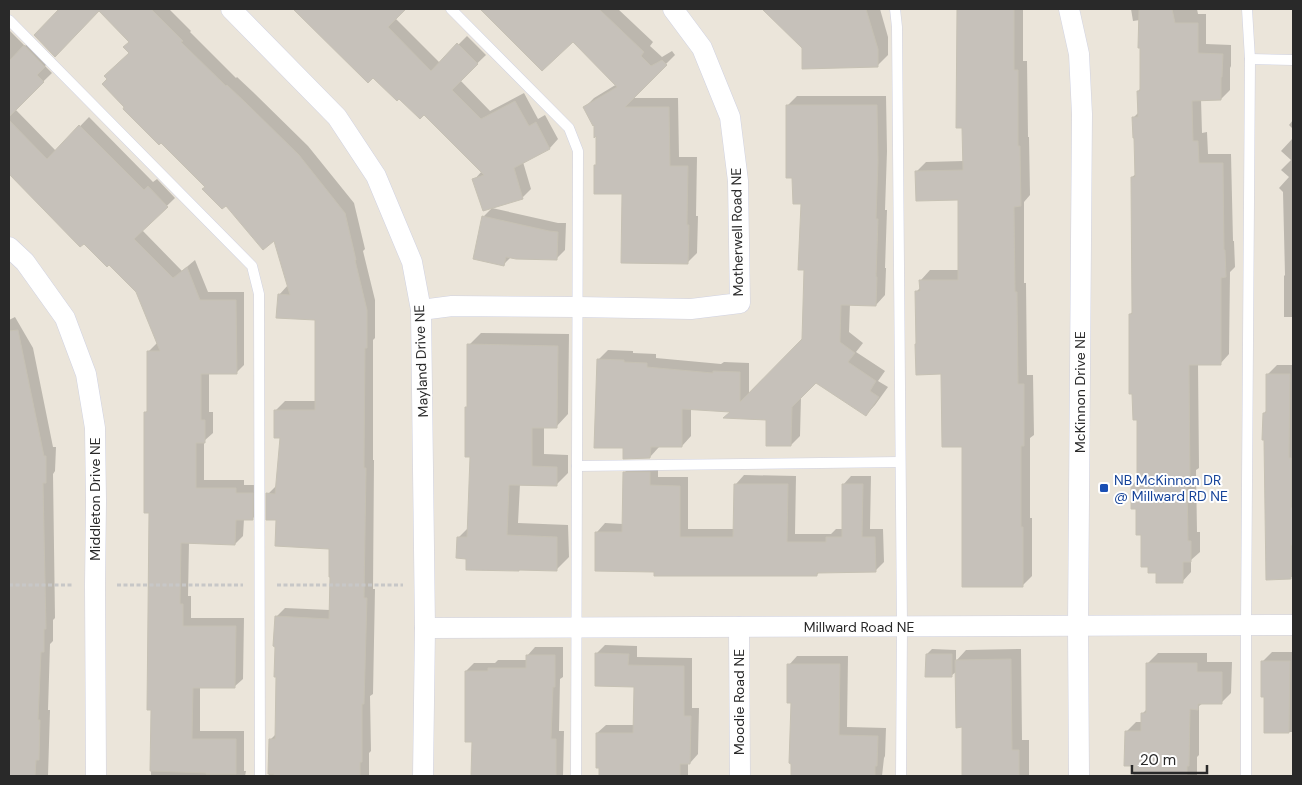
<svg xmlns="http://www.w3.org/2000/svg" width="1302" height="785" font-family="'DM Sans',sans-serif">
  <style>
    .shadow { fill: #0003 }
    .building { fill: #c6c1ba; stroke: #c6c1b4 }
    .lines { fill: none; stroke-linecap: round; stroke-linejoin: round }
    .lane-casing { stroke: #d0d2e2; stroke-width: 11 }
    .street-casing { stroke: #d0d2e2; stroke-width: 21 }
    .path { stroke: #c7c7c7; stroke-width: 3; stroke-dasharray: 4 2.5; stroke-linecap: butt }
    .lane { stroke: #fff; stroke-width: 10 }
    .street { stroke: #fff; stroke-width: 20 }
    .transit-dot { fill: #1a4fb4; stroke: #fff; stroke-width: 2 }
    .labels { text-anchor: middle; stroke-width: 4; stroke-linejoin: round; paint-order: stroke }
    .street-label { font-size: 14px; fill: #292929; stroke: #fff }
    .transit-label { font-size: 14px; fill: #164399; stroke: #fff; text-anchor: start }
  </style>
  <rect width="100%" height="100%" fill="#ebe5da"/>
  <g class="shadow">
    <polygon points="61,9 169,9 191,31 190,32 236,78 237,77 254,93 308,146 354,203 365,249 363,251 375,300 375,338 373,340 373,460 374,460 373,589 375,589 373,694 370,696 371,751 369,753 369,776 269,776 271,739 276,734 276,617 285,608 330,610 330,547 277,519 268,494 277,485 282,437 276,410 285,401 317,401 316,319 279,295 288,285 275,238 226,204 207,187 130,53 130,42 99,10 35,35"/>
    <polygon points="295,9 405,9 395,18 440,63 467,36 486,55 460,80 490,111 524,93 538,119 545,115 558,139 550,148 523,162 531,189 523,197 484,210 474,180 482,171 424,113 373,76 368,81"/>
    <polygon points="481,9 618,9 653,42 650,46 662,57 672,51 675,55 632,98 678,98 679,157 697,157 696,216 698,216 697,253 688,262 597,164 596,123 584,108 594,98 617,84 573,40 542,70"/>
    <polygon points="764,9 880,9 888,37 888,55 877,66 803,48"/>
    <polygon points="958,9 1023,9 1023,61 1027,61 1028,137 1029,137 1030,195 1024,202 1024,283 1026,283 1027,375 1033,375 1034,435 1030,438 1030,518 1032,518 1032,576 1023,585 963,445 942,373 916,292 921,287 921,280 930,270 959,270 959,199 916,172 926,162 964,161 963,127 958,127"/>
    <polygon points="1131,9 1197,9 1198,14 1206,14 1206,44 1231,45 1231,66 1230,68 1230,90 1221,99 1201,99 1202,133 1207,132 1208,154 1231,154 1233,241 1234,241 1235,267 1230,272 1229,354 1220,364 1198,364 1199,468 1196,470 1197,532 1200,532 1200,552 1191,560 1191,572 1182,582 1157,572 1142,534 1132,485 1138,479 1138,419 1130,314 1134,311 1132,177 1136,174 1134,117 1139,112 1138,91 1141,88 1140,20 1133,21"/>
    <polygon points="9,30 25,46 33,38 53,57 45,66 52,73 15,109 56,151 89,117 153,182 157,179 175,198 142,230 182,271 195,260 208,292 244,292 244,365 236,373 209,373 209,412 213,412 213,433 204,441 204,480 244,480 244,485 260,485 261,510 252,519 244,519 243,536 235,544 189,542 188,596 191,596 191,618 244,618 243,679 234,687 200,687 200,731 244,731 244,771 246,771 245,776 151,776 152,709 150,512 145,413 148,410 148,352 157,343 158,343 137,291 109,263 45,209 9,173"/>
    <polygon points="797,96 886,96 887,151 885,210 887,210 885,268 886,268 885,295 876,305 850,304 849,332 863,343 856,352 885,371 878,381 888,387 875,405 866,415 816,381 801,397 800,436 791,445 767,419 733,411 691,408 691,436 682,446 659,446 659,447 650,457 625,447 598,360 608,350 633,351 633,353 656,354 656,358 721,364 724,362 749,363 749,394 803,339 806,269 802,202 787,106"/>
    <polygon points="1293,120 1293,129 1289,125"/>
    <polygon points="1293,138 1293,317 1284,317 1284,276 1285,275 1283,192 1279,188 1289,177 1281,170 1291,160 1281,151"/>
    <polygon points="492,208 558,223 566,223 565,250 556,259 511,257 504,264 483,217"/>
    <polygon points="15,317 33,348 53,447 56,447 55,471 53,474 55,618 53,620 53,641 50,644 48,710 50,710 48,776 9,776 9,320"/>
    <polygon points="481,333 569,334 568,414 556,427 544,426 544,454 568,455 568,473 556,485 520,484 518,523 568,525 569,557 556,570 467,558 458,538 468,528 471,456 469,406 469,345"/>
    <polygon points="1277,365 1293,365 1293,577 1267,578 1264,413 1267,410 1267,375"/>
    <polygon points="633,464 658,464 658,477 688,477 688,529 735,529 736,484 744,475 796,476 795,534 831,534 836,529 843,529 843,485 851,476 871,476 870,529 883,529 884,562 875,571 820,571 817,575 655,571 597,532 605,523 623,524 624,473"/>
    <polygon points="605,645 637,646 637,657 692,658 692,708 699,708 698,754 690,763 688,763 688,776 600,776 597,733 606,725 635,725 635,685 596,654"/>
    <polygon points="535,647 563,647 563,677 560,679 559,731 564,731 563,776 472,776 473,741 466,671 474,663 495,663 498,660 527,660 527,656"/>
    <polygon points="932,649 956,650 956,661 966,650 1021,649 1022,740 1029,740 1029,776 963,776 963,726 957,671 951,676 927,654"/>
    <polygon points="1272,652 1293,652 1293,732 1265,732 1265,696 1263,661"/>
    <polygon points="1158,653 1207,653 1207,662 1232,662 1231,693 1221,703 1203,703 1199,706 1199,755 1197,757 1197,776 1135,776 1135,764 1126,732 1136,722 1142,722 1142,714 1147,709 1148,663"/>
    <polygon points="797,656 848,656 847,727 886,728 885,756 884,758 882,776 792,776 793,702 789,665"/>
  </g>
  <g class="building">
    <polygon points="59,9 151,9 183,41 181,42 226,86 227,85 245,102 299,155 345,213 356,260 355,260 367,310 367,348 365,348 364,468 366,468 364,598 367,598 364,704 362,704 362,762 360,762 360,776 274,776 274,774 268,774 269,739 275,739 276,677 274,677 275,647 273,646 275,616 329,619 330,577 329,577 329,549 275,546 276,520 266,520 266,493 275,494 280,438 274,438 274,410 315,410 315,320 276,318 278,294 290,295 274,241 263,250 226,206 222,209 202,189 205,187 161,143 159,145 123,109 124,107 102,84 107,79 104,76 129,53 123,47 129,42 99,11 55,57 34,35"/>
    <polygon points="293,9 406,9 388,27 431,71 457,43 478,64 452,90 481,119 515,101 529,126 536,122 550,149 514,168 523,199 483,211 472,179 484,175 424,115 420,119 399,99 397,101 373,78 368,83"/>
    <polygon points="480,9 599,9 644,52 641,56 651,66 662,60 667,65 625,107 669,107 670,166 688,166 687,225 689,225 688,264 621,263 622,194 594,194 594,165 596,165 596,136 594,138 594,125 593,126 583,107 617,87 573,42 542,71"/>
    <polygon points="762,9 866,9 878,49 878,67 802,69 802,48"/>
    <polygon points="957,9 1014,9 1014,70 1018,70 1018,146 1020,146 1021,206 1014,207 1015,292 1017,292 1018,384 1024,384 1024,446 1021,446 1021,527 1023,527 1023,587 962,587 962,447 942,447 941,374 916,375 915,344 916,344 915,291 920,291 919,280 958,280 958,200 916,201 915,171 963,170 962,128 956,128"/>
    <polygon points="1139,9 1172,9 1175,23 1198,23 1198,53 1223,54 1222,77 1221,77 1221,100 1192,101 1193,141 1198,141 1199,163 1223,163 1224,250 1225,250 1226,277 1221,278 1221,365 1189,365 1190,478 1187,478 1188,541 1191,541 1191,562 1183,562 1183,583 1156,583 1156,573 1148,573 1148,567 1141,567 1141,535 1136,535 1136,509 1131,509 1131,484 1137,484 1137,420 1133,420 1132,394 1129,394 1129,314 1132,314 1131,177 1135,177 1134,138 1133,138 1132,117 1138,117 1137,91 1140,91 1140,48 1138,48"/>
    <polygon points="24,45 45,67 37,75 44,82 9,117 9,61"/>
    <polygon points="786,105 877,105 878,161 876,219 878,219 876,277 877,277 876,306 841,305 840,342 855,353 848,362 876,381 870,391 879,397 866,416 816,383 792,407 791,446 766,446 766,420 723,418 730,412 682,409 682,447 651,447 650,458 623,459 623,448 594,448 597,359 624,360 624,362 647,363 647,367 713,373 713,371 740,372 740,402 802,339 804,270 798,270 801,204 793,204 792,178 786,178"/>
    <polygon points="9,120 47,159 79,125 144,190 148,186 168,207 134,239 173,278 187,267 200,300 236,300 237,374 201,374 201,420 205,420 205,443 196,443 196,488 236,488 236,493 253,493 253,520 236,520 235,545 181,543 180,604 183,604 183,626 236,626 235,688 193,688 192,739 236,739 236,774 206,774 206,773 150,771 151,710 147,710 149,513 144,513 144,412 147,412 147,351 160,351 136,292 109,265 107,267 84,244 80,247 9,174"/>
    <polygon points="482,216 549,231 558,232 557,260 516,259 506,257 504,266 473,259"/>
    <polygon points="18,330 44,456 46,456 46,483 43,483 46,629 44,629 44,652 41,652 38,720 40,720 39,760 36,760 35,776 9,776 9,331"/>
    <polygon points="467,344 558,346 557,428 532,428 532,466 557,467 557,486 509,485 507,535 557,537 557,571 519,570 519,571 466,570 466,559 456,558 457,537 467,537 470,457 465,457 465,407 467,407"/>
    <polygon points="1266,374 1290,374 1289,458 1291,458 1291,508 1293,508 1293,545 1291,545 1291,579 1266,580 1264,440 1262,440 1263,413 1266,413"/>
    <polygon points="623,472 650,472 650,485 680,486 680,537 733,537 734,484 788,484 787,542 826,542 826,537 842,537 842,484 863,484 862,537 875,537 876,572 817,573 817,576 654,576 654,572 595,571 595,532 622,532"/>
    <polygon points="595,653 629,654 628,665 684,666 684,716 691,716 690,764 680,764 680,776 599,776 599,768 596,768 596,733 633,733 634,687 595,686"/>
    <polygon points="926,654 952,654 952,677 925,677"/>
    <polygon points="526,655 555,655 555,687 553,687 551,739 556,739 556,776 471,776 472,742 465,742 465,671 488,671 488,668 526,668"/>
    <polygon points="1011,659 1012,750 1019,750 1019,776 962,776 962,727 956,728 955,660"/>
    <polygon points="1261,661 1290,661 1289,733 1264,733 1264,697 1261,697"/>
    <polygon points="1146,663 1197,663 1197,672 1222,672 1222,704 1198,704 1198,710 1190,709 1189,766 1187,766 1187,776 1134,776 1134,766 1124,766 1125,731 1141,731 1141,713 1146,713"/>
    <polygon points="787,664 840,664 839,735 878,736 877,766 875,766 875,776 791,776 791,764 789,763 791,703 787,703"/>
  </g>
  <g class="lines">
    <defs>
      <g id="lane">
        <polyline points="451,9 569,128 578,151 576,776"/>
        <polyline points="895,9 897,27 902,627 901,776"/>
        <polyline points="9,20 252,266 259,294 260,776"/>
        <polyline points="1250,59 1293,60"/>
        <polyline points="577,466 900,462"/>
        <polyline points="1246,776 1246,626 1250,59 1247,9"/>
      </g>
      <g id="street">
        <polyline points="231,9 337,117 376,176 412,262 421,310 425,628 423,776"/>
        <polyline points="1069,9 1079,54 1082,114 1078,626 1079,776"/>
        <polyline points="9,247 25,262 65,318 86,374 95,428 96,501 95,585 96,776"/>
        <polyline points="421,310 452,306 577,307 691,309 740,303 738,181 730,117 702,48 673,9"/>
        <polyline points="739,627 740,776"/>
        <polyline points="425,628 1293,625"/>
      </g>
    </defs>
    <use href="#lane" class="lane-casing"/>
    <use href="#street" class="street-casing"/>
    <g class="path">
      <polyline points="9,585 73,585"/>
      <polyline points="117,585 243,585"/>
      <polyline points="277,585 403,585"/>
    </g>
    <use href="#lane" class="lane"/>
    <use href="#street" class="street"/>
  </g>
  <rect class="transit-dot" x="1099" y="483" width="10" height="10" rx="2.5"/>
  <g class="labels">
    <g class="street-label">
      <text transform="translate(737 232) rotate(-91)" y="5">Motherwell Road NE</text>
      <text transform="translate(421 361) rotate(-92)" y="5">Mayland Drive NE</text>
      <text transform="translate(1080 392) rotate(-90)" y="5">McKinnon Drive NE</text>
      <text transform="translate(95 499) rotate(-90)" y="5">Middleton Drive NE</text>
      <text x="859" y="632">Millward Road NE</text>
      <text transform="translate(739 702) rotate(-90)" y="5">Moodie Road NE</text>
    </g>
    <g class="transit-label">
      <text x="1114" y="485">NB McKinnon DR<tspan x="1114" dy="16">@ Millward RD NE</tspan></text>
    </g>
  </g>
  <rect width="1302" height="785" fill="none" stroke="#292929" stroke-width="20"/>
  <path d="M1132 765v8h75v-8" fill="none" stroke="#292929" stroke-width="2.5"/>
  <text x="1140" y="765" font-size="15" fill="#292929" stroke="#ffffff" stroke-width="4" paint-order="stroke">20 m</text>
</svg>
